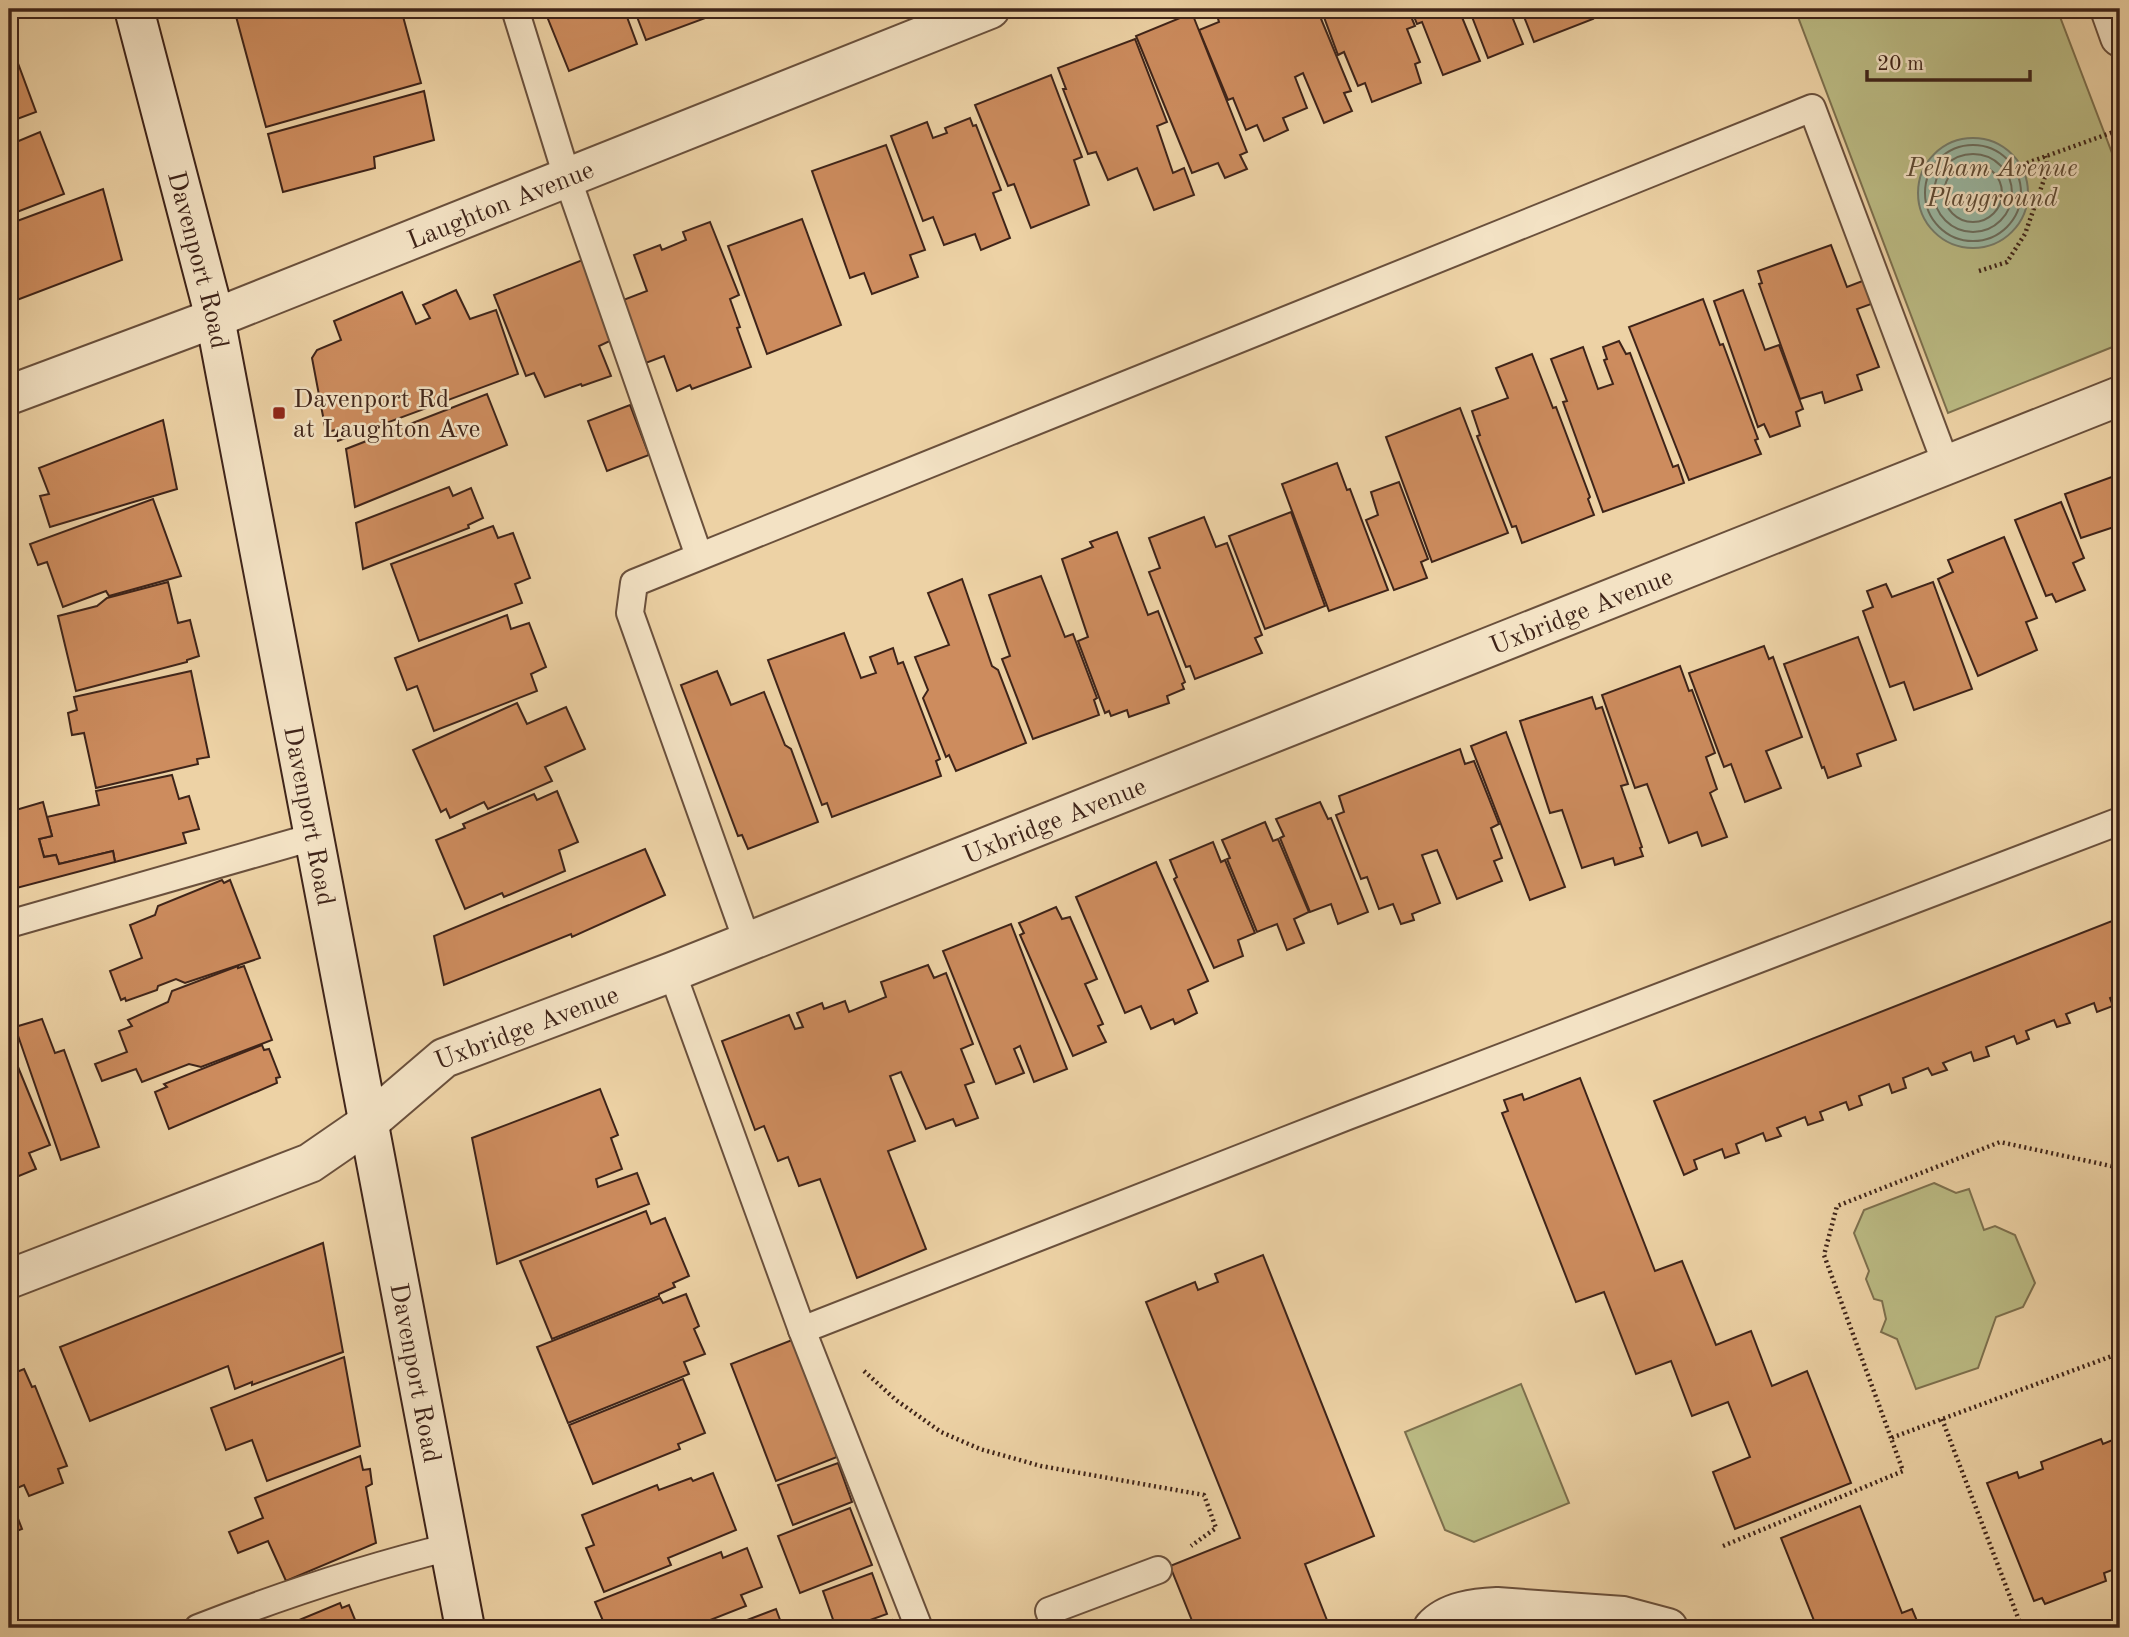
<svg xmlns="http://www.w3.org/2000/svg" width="2129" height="1637" font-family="'Old Standard TT',serif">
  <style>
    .green { fill: #bbbb84; stroke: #7d704e; stroke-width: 2 }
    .water { fill: #9ab8a3; stroke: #767d6c; stroke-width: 2 }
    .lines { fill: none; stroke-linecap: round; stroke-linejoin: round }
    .shore { stroke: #6c6e5e; stroke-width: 2 }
    .building { fill: #cd8c5e; stroke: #3f2419; stroke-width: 2 }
    .lane-casing { stroke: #6a503c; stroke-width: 30 }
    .street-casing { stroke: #6a503c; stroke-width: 42 }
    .secondary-casing { stroke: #3f2419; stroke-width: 42 }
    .path { stroke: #3f2419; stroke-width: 4.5; stroke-dasharray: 2 3.5; stroke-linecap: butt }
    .lane { stroke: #f3e2c4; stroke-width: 26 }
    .street { stroke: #f3e2c4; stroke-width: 38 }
    .secondary { stroke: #f3e2c4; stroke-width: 38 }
    .poi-dot { fill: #8f2418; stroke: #f3e2c4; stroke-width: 2.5 }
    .labels { text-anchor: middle; stroke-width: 5; stroke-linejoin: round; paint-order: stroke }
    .park-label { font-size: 26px; font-style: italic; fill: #5e4a34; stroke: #f3e2c4 }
    .street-label { font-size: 26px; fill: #3f2419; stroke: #f3e2c4 }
    .poi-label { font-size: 26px; fill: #3f2419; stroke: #f3e2c4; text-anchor: start }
  </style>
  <rect width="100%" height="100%" fill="#edd2a5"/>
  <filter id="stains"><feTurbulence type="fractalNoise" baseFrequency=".00286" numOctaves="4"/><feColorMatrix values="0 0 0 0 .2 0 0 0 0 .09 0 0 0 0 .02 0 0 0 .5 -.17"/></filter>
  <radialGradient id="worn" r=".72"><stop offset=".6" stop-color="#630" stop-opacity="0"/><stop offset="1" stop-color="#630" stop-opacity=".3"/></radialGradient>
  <g class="green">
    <polygon points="1795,9 2057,9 2120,174 2120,344 1948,413"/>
    <polygon points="1934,1183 1956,1193 1969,1189 1984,1230 1995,1226 2015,1235 2035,1283 2023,1307 1996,1317 1978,1368 1916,1389 1897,1339 1881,1332 1886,1319 1882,1301 1874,1299 1866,1279 1869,1271 1854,1233 1864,1210"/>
    <polygon points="1521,1384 1569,1503 1474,1542 1445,1530 1405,1432"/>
  </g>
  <circle class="water" cx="1973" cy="193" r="55"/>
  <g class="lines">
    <g class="shore">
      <circle cx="1973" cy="193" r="48"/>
      <circle cx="1973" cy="193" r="39"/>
      <circle cx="1973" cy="193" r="29"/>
    </g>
  </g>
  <g class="building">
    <polygon points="234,9 401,9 421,83 266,127"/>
    <polygon points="544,9 624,9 637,44 569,71"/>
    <polygon points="634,9 709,9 711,16 646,40"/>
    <polygon points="1215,9 1317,9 1351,91 1344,93 1352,111 1324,123 1303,73 1295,77 1307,108 1283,118 1288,130 1264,141 1257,125 1246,130 1233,98 1228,100 1199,30 1219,22"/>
    <polygon points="1321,9 1408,9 1415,26 1407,29 1420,62 1415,64 1421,83 1372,102 1365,83 1358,86 1344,52 1338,55"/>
    <polygon points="1411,9 1461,9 1459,10 1480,61 1443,75 1422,22 1417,24"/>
    <polygon points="1469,9 1509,9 1523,44 1488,58"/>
    <polygon points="1521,9 1589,9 1593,19 1534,42"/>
    <polygon points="1192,13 1247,152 1240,155 1247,169 1225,178 1218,163 1192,173 1136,36"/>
    <polygon points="9,39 36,112 9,122"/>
    <polygon points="1135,39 1167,122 1157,126 1173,173 1184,168 1194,195 1154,210 1137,168 1108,180 1096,152 1088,154 1063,89 1066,89 1058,68"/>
    <polygon points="1051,75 1082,157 1074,160 1089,205 1031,228 1014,184 1008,186 975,105"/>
    <polygon points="424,91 434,140 374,157 375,168 283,192 268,134"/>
    <polygon points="970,118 973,126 976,125 1001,190 993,193 1010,238 981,250 975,234 944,245 933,217 923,221 891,136 927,122 933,138 947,133 945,128"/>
    <polygon points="40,132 64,194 9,215 9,145"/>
    <polygon points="886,145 925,250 910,255 918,277 872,294 864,273 850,278 812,171"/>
    <polygon points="103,189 122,260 9,303 9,224"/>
    <polygon points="802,219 841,325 767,354 728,246"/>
    <polygon points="710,222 739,295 730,299 740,327 737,328 751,367 692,389 690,385 677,391 664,356 643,364 618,302 647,291 634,255 660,245 662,250 686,240 683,232"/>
    <polygon points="1831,245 1847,287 1865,280 1874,303 1857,309 1879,367 1857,375 1862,390 1825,403 1822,392 1800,399 1759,284 1762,283 1758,271"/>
    <polygon points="585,259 614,339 599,346 611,376 582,386 581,384 545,397 534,373 526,376 494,295"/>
    <polygon points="456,290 470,319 496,310 518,374 338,441 336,430 326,432 312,358 317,350 341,340 334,321 402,292 416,324 430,318 423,305"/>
    <polygon points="1743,290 1765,350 1779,345 1803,409 1796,412 1800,426 1770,437 1764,424 1758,427 1714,301"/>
    <polygon points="1703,299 1720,345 1723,344 1758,439 1755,440 1761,454 1689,480 1629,327"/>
    <polygon points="1619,341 1626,354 1630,353 1673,467 1678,465 1684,483 1603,512 1563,402 1567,401 1551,359 1583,347 1598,389 1613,384 1604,360 1607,359 1603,347"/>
    <polygon points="1532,354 1553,408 1556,407 1590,497 1588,499 1594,515 1522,543 1516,526 1512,527 1477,436 1480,435 1472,411 1508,398 1496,368"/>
    <polygon points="487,394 507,445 355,507 346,449"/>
    <polygon points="630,405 649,455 607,471 588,421"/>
    <polygon points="1460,408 1508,533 1432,562 1386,437"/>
    <polygon points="163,420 177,489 50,527 40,496 49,494 39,468"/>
    <polygon points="1337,463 1347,490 1350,489 1388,590 1329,611 1282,484"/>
    <polygon points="2120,474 2120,525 2081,538 2065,494"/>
    <polygon points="1399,482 1428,559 1421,562 1427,578 1394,590 1366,520 1378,515 1371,492"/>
    <polygon points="449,487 453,496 471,488 483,518 468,525 469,528 363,569 356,523"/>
    <polygon points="153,499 181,576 109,596 106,591 63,607 47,562 38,565 30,544"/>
    <polygon points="2061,502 2084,558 2073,563 2085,590 2056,602 2052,594 2046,596 2015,520"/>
    <polygon points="1291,512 1325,606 1265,629 1229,536"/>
    <polygon points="1204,517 1216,547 1227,543 1262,635 1255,638 1262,653 1195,679 1190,666 1186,667 1149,572 1160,568 1149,538"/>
    <polygon points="493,526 498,538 513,533 530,578 515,584 522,603 419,641 391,564"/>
    <polygon points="1117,532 1148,615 1158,611 1185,682 1182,684 1184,689 1167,696 1169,703 1129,717 1127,710 1111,716 1109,711 1105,713 1078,641 1088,637 1062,559 1093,547 1090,542"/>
    <polygon points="2004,537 2037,618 2026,622 2037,650 1978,676 1938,579 1953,572 1948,560"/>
    <polygon points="1041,576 1065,637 1073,634 1097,698 1094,700 1099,715 1033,739 1002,659 1010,656 989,595"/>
    <polygon points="962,579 992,666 998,670 1026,743 956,771 949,755 946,757 923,698 928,690 915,657 949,645 928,593"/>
    <polygon points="168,582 178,623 190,620 199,656 187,660 187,662 76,691 58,616 97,606 107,598"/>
    <polygon points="1933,582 1972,689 1914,710 1904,682 1890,687 1863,611 1873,607 1867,591 1886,584 1892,597"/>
    <polygon points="507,615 511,629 529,623 546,667 531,674 537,691 434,731 417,686 407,690 395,658"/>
    <polygon points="844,633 861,678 876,673 870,657 893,648 898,664 903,662 940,759 936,761 941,776 832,817 827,803 822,805 768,660"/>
    <polygon points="1858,637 1896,740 1857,754 1861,766 1828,778 1824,767 1822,768 1784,664"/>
    <polygon points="1764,646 1769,659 1773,657 1802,737 1766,751 1781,788 1745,802 1731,764 1724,767 1689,673"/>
    <polygon points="1680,666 1689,691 1692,690 1715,753 1706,757 1717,789 1710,793 1727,837 1702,846 1697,832 1669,843 1647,784 1635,788 1602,695"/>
    <polygon points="191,671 209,757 197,759 198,764 96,788 84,733 72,735 68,713 77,710 74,697"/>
    <polygon points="717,671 731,705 764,692 785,745 791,749 818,822 748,849 742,835 738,836 681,685"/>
    <polygon points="1592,697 1596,709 1602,707 1628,784 1621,786 1642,847 1640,848 1643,856 1615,865 1613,858 1582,868 1562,810 1550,813 1520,721"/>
    <polygon points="517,703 527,724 566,707 585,749 545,767 552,781 488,809 484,802 450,818 446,809 441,812 413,750"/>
    <polygon points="1506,732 1565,887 1530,900 1471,746"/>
    <polygon points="1460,749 1465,764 1474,761 1499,824 1491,828 1502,858 1494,861 1502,881 1457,899 1437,850 1422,855 1440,903 1412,914 1414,920 1401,924 1393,904 1379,909 1367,877 1361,879 1336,815 1344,812 1339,796"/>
    <polygon points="172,775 179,799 189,796 199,829 183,833 186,843 115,862 113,851 59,864 56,855 44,857 39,839 52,836 47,817 99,805 96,791"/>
    <polygon points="557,791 578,842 559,850 565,871 504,897 502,893 465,909 436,840 465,828 463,824 534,794 537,800"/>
    <polygon points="43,802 52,836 39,839 44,857 56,855 59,864 113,851 115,862 9,890 9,812"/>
    <polygon points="1320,802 1328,819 1331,818 1368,912 1338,924 1331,904 1310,912 1280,838 1284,836 1276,819"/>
    <polygon points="1265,822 1273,841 1278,839 1309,912 1294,919 1304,943 1287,950 1277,924 1257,932 1227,859 1230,858 1222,840"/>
    <polygon points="1213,842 1221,862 1225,860 1255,933 1238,940 1243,956 1214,968 1174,879 1177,877 1170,860"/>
    <polygon points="645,849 665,895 572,937 571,934 444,985 434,936"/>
    <polygon points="1156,862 1208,981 1188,990 1197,1013 1175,1024 1173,1019 1151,1029 1141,1006 1125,1013 1076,897"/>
    <polygon points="222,880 224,883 230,880 260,958 185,983 176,979 158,986 157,990 126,1001 125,998 121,1000 110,971 142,958 130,925 155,915 158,906"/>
    <polygon points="1056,907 1062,919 1070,917 1097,979 1085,984 1103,1024 1098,1026 1106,1042 1073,1056 1020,935 1024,933 1019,923"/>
    <polygon points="2112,921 2120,941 2120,994 2110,998 2113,1006 2097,1012 2094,1003 2066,1014 2070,1023 2057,1027 2054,1020 2026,1031 2029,1039 2017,1044 2014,1036 1986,1047 1989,1056 1974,1061 1971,1052 1943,1063 1947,1070 1932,1075 1928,1068 1903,1078 1906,1088 1892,1093 1889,1084 1859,1096 1862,1105 1849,1110 1846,1102 1820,1112 1823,1120 1808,1125 1805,1117 1777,1128 1781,1136 1766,1141 1763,1133 1736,1144 1739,1153 1725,1158 1722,1149 1694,1160 1697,1169 1684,1175 1654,1101"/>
    <polygon points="1011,924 1067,1069 1034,1082 1020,1046 1014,1049 1024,1073 996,1084 943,951"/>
    <polygon points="928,965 934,978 946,973 973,1044 961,1049 974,1082 965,1085 978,1118 956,1126 953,1119 926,1129 901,1072 890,1076 915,1141 888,1151 926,1249 857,1278 820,1179 799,1186 788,1157 778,1161 764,1126 755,1130 722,1041 789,1015 795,1029 803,1027 797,1013 822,1003 824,1009 845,1001 849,1012 886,997 881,982"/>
    <polygon points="238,966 238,968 244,966 272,1040 201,1067 189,1064 142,1082 136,1069 102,1081 95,1064 127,1052 119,1031 132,1026 128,1020 168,1002 172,991"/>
    <polygon points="42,1019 55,1053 64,1050 99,1147 61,1160 15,1027"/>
    <polygon points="9,1045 50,1145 29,1153 36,1169 9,1180"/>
    <polygon points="262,1045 264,1050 269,1049 280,1077 276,1078 277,1083 169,1129 155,1092 167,1087 164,1084"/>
    <polygon points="1580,1078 1655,1271 1682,1261 1716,1345 1751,1331 1772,1386 1807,1371 1851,1483 1735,1529 1713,1472 1750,1457 1728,1402 1692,1416 1671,1361 1636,1374 1604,1292 1576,1302 1502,1113 1508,1111 1504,1100 1522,1094 1524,1100"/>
    <polygon points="600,1089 618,1135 611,1138 622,1169 596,1179 598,1187 637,1173 649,1204 497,1264 472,1138"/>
    <polygon points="646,1211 651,1224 665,1218 689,1276 673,1283 675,1287 659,1294 659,1296 552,1339 520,1261"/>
    <polygon points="323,1243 343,1352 252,1385 252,1382 235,1389 228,1366 90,1421 60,1347"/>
    <polygon points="1263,1255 1374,1536 1305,1564 1330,1628 1195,1628 1170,1566 1240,1538 1146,1302 1195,1282 1198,1290 1218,1282 1215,1274"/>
    <polygon points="686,1294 699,1326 694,1329 705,1354 684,1362 689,1374 568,1423 537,1347 660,1298 663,1303"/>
    <polygon points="792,1340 837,1457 776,1481 731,1364"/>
    <polygon points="344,1357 360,1446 267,1481 252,1440 226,1450 211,1408"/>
    <polygon points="24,1369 32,1387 35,1386 67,1466 58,1469 63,1483 29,1496 24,1485 15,1489 9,1473 9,1375"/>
    <polygon points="683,1379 705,1433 678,1444 680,1449 593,1484 569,1425"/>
    <polygon points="2120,1437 2120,1567 2104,1573 2106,1581 2045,1604 2042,1598 2034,1601 1987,1483 2017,1472 2019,1478 2043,1469 2041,1462 2101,1439 2103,1444"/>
    <polygon points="360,1456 363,1470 370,1469 372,1484 366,1487 376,1543 286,1581 268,1541 238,1553 229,1532 263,1518 255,1498"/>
    <polygon points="838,1463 852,1502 793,1525 778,1485"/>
    <polygon points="713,1473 736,1530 668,1558 671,1565 604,1592 586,1548 594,1545 582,1515 657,1485 659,1490 691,1478 693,1481"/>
    <polygon points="9,1495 22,1529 9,1534"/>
    <polygon points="1860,1506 1902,1613 1912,1609 1920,1628 1817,1628 1781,1538"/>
    <polygon points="850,1508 872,1565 800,1593 778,1536"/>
    <polygon points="747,1548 762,1587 741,1595 746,1606 690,1628 606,1628 595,1602 721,1552 723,1558"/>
    <polygon points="872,1573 887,1614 848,1628 836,1628 823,1591"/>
    <polygon points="340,1603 342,1608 349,1605 358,1627 280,1628"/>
    <polygon points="776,1609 783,1628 726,1628"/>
    <polygon points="892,1620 895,1628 870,1628"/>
  </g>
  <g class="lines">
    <defs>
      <g id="lane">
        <polyline points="515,9 567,177 699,556"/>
        <polyline points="9,924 313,837"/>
        <polyline points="747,941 630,613 634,583 1812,108 1946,464"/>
        <polyline points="672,972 802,1330 919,1628"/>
        <polyline points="802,1330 1348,1116 2120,821"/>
        <path d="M 198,1628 C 280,1596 364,1568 450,1547"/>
        <polyline points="1055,1628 1049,1611 1158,1570"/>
      </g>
      <g id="street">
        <polyline points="2110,9 2120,37"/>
        <path id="s1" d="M 9,395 L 215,318 L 990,9"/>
        <path id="s2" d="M 9,1279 L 310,1163 L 368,1123 L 444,1058 L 672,972 L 2120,396"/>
        <path d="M 1433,1628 C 1448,1611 1476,1608 1497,1607 L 1623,1616 L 1668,1628"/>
      </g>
      <g id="secondary">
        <path id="s3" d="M 134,9 L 215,318 L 465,1628"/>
      </g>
    </defs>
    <use href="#lane" class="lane-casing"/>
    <use href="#street" class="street-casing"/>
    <use href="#secondary" class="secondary-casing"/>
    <g class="path">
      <polyline points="1969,14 1982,9"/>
      <polyline points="2027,163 2119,130"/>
      <polyline points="1979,271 2007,262 2025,234 2048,168 2045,155"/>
      <polyline points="864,1371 896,1400 941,1432 980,1449 1041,1466 1204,1495 1216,1528 1191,1546"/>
      <polyline points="1942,1419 2022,1628"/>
      <polyline points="1891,1438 1824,1255 1837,1206 2000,1142 2120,1168"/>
      <polyline points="1723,1546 1903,1471 1891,1438 2120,1353"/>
    </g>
    <use href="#lane" class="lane"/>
    <use href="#street" class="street"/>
    <use href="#secondary" class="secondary"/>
  </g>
  <rect class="poi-dot" x="272" y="406" width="14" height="14" rx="3.5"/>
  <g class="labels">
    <g class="park-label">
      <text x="1992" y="176">Pelham Avenue<tspan x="1992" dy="30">Playground</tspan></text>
    </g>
    <g class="street-label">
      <text dy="9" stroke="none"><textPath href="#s1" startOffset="527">Laughton Avenue</textPath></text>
      <text dy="9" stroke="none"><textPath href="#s3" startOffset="259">Davenport Road</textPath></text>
      <text dy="9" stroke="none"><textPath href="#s2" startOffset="1715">Uxbridge Avenue</textPath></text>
      <text dy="9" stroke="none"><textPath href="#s3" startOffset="826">Davenport Road</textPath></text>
      <text dy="9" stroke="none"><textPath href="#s2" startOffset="1148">Uxbridge Avenue</textPath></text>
      <text dy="9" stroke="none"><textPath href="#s2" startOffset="581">Uxbridge Avenue</textPath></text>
      <text dy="9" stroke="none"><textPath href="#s3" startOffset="1393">Davenport Road</textPath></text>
    </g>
    <g class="poi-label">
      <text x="293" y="407">Davenport Rd<tspan x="293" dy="30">at Laughton Ave</tspan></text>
    </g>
  </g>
  <rect width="2129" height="1637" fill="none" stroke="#edd2a5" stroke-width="35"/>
  <rect x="10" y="10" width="2108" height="1616" fill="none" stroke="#3f2419" stroke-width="3.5"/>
  <rect x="18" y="18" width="2094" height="1602" fill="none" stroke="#3f2419" stroke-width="2"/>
  <path d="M1867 70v10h163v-10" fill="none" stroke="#3f2419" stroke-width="3.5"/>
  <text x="1877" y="70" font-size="21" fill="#3f2419" stroke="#f3e2c4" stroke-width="5" paint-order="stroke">20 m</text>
  <rect width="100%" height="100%" filter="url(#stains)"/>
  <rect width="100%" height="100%" fill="url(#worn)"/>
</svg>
